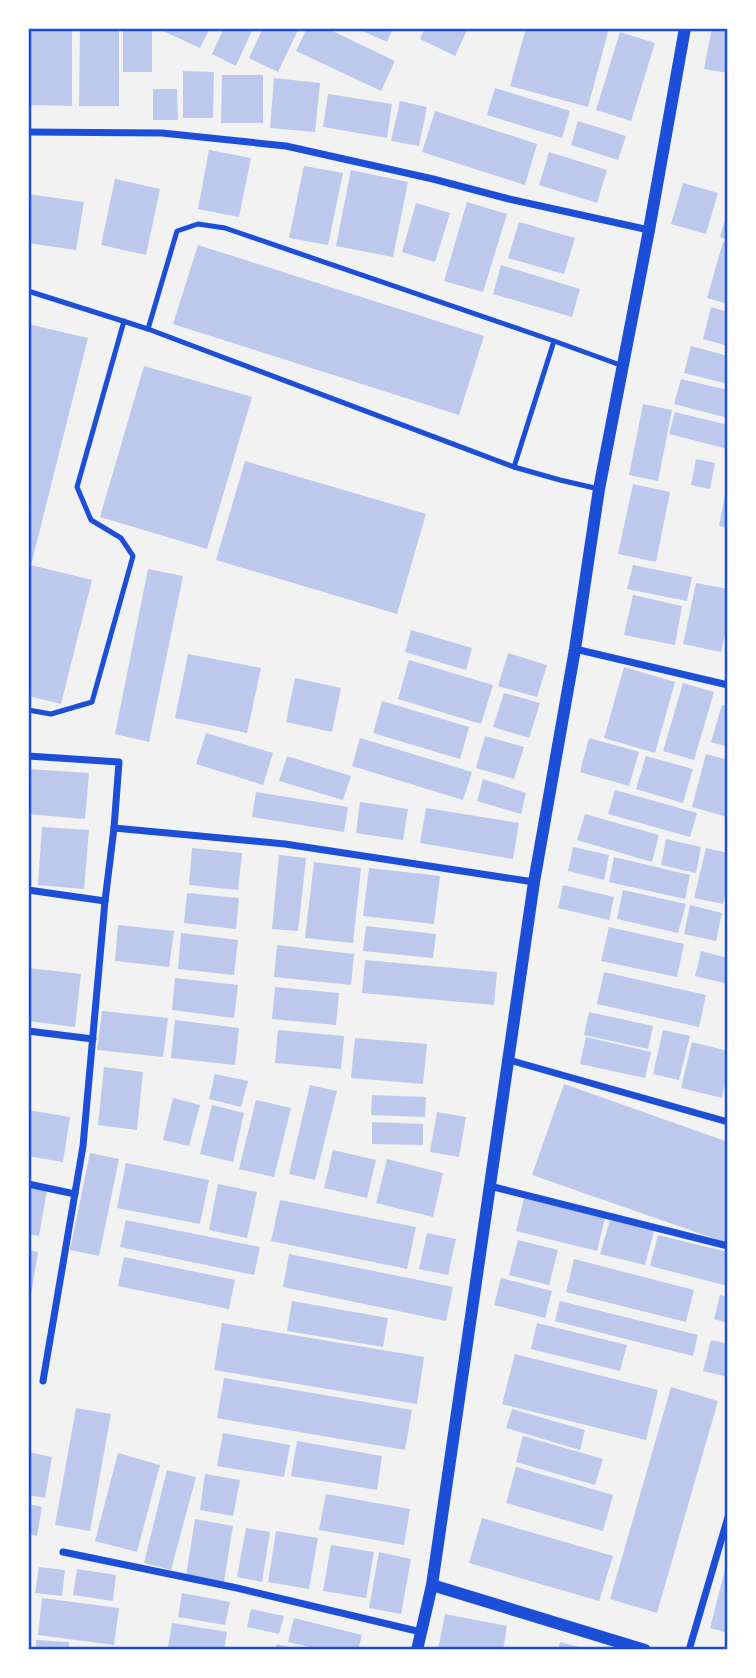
<svg xmlns="http://www.w3.org/2000/svg" width="756" height="1678" font-family="Figtree,sans-serif">
  <style>
    .building { fill: #bdc9ec }
    .lines { fill: none; stroke-linecap: round; stroke-linejoin: round }
    .service { stroke: #1d4ed8; stroke-width: 5 }
    .minor { stroke: #1d4ed8; stroke-width: 7 }
    .tertiary { stroke: #1d4ed8; stroke-width: 12 }
    .neatline { fill: none; stroke: #1d4ed8; stroke-width: 2.5 }
  </style>
  <rect width="100%" height="100%" fill="#f2f2f2"/>
  <g class="building">
    <polygon points="28,28 72,28 72,106 28,105"/>
    <polygon points="80,28 119,28 119,106 79,106"/>
    <rect x="123" y="28" width="29" height="44"/>
    <polygon points="164,28 210,28 200,48 163,31"/>
    <polygon points="224,28 253,28 236,66 212,54"/>
    <polygon points="263,28 299,28 278,72 249,58"/>
    <polygon points="307,28 326,28 395,61 381,91 296,51"/>
    <polygon points="356,28 393,28 387,42"/>
    <polygon points="425,28 468,28 455,56 420,39"/>
    <polygon points="526,28 609,28 588,107 510,86"/>
    <polygon points="712,28 728,28 728,73 704,69"/>
    <polygon points="620,32 655,43 631,121 596,110"/>
    <polygon points="183,71 214,72 213,118 183,118"/>
    <polygon points="222,75 263,75 263,123 221,123"/>
    <polygon points="274,78 320,83 315,132 270,128"/>
    <polygon points="495,88 570,111 562,138 487,115"/>
    <polygon points="153,89 177,89 178,120 153,120"/>
    <polygon points="328,94 392,104 387,138 323,127"/>
    <polygon points="400,101 427,107 419,146 391,141"/>
    <polygon points="435,111 537,144 525,185 422,152"/>
    <polygon points="578,121 626,136 618,160 571,145"/>
    <polygon points="209,150 251,158 239,217 198,209"/>
    <polygon points="549,152 607,170 597,203 539,185"/>
    <polygon points="304,166 343,173 328,245 289,238"/>
    <polygon points="351,170 408,182 393,257 336,246"/>
    <polygon points="115,179 160,189 146,255 101,245"/>
    <polygon points="683,183 718,193 706,234 671,224"/>
    <polygon points="28,194 84,202 76,250 28,243"/>
    <polygon points="467,202 507,214 483,292 444,281"/>
    <polygon points="416,203 450,213 435,262 402,252"/>
    <polygon points="727,213 728,214 728,240 720,237"/>
    <polygon points="519,222 575,238 564,274 508,258"/>
    <polygon points="723,242 728,244 728,304 707,298"/>
    <polygon points="198,245 484,336 459,415 173,324"/>
    <polygon points="501,265 580,289 572,317 493,294"/>
    <polygon points="711,307 728,312 728,346 703,339"/>
    <polygon points="28,324 88,338 31,565 92,580 61,704 28,696"/>
    <polygon points="691,346 728,356 728,384 684,373"/>
    <polygon points="144,366 252,397 207,549 100,517"/>
    <polygon points="681,379 728,390 728,418 674,404"/>
    <polygon points="643,404 672,410 658,481 629,475"/>
    <polygon points="675,412 728,425 728,449 669,434"/>
    <polygon points="696,459 715,463 710,489 691,485"/>
    <polygon points="245,461 426,514 397,614 216,560"/>
    <polygon points="633,484 670,492 656,562 618,554"/>
    <polygon points="727,485 728,486 728,528 719,526"/>
    <polygon points="633,565 692,577 687,601 627,589"/>
    <polygon points="148,569 183,576 149,742 115,734"/>
    <polygon points="696,583 728,589 728,621 721,652 683,644"/>
    <polygon points="633,595 682,606 675,645 624,635"/>
    <polygon points="411,630 472,648 466,670 405,652"/>
    <polygon points="508,653 547,665 537,697 498,686"/>
    <polygon points="188,654 261,668 247,733 175,718"/>
    <polygon points="409,660 493,685 481,724 398,699"/>
    <polygon points="624,667 675,682 655,753 604,738"/>
    <polygon points="295,678 341,688 332,732 286,722"/>
    <polygon points="683,683 714,692 694,760 663,751"/>
    <polygon points="504,693 540,703 529,738 493,727"/>
    <polygon points="382,701 469,727 460,759 373,733"/>
    <polygon points="722,705 728,706 728,747 711,742"/>
    <polygon points="206,733 273,753 263,785 196,764"/>
    <polygon points="485,736 524,747 514,779 476,768"/>
    <polygon points="360,738 472,772 463,800 352,766"/>
    <polygon points="589,738 639,752 629,786 580,772"/>
    <polygon points="706,754 728,760 727,817 692,807"/>
    <polygon points="287,756 351,776 343,800 279,781"/>
    <polygon points="646,756 693,769 683,803 636,789"/>
    <polygon points="28,769 89,773 85,819 28,814"/>
    <polygon points="483,779 526,793 521,814 477,801"/>
    <polygon points="615,790 697,813 690,837 608,814"/>
    <polygon points="256,792 348,807 344,832 252,817"/>
    <polygon points="360,802 408,809 403,840 356,833"/>
    <polygon points="426,808 519,823 513,859 420,843"/>
    <polygon points="585,814 659,835 652,862 577,840"/>
    <polygon points="42,827 89,830 84,889 38,885"/>
    <polygon points="666,839 701,847 696,873 661,865"/>
    <polygon points="573,847 609,855 604,880 568,871"/>
    <polygon points="192,848 242,853 238,890 189,885"/>
    <polygon points="706,848 728,853 728,883 723,904 694,898"/>
    <polygon points="279,855 306,858 298,931 272,929"/>
    <polygon points="614,857 690,875 685,899 609,882"/>
    <polygon points="314,862 361,868 353,943 305,938"/>
    <polygon points="369,868 440,876 434,924 363,916"/>
    <polygon points="563,885 614,897 609,920 558,908"/>
    <polygon points="623,890 686,904 678,933 617,919"/>
    <polygon points="187,893 239,898 236,929 184,923"/>
    <polygon points="690,905 722,913 716,941 684,934"/>
    <polygon points="118,925 174,931 169,967 115,961"/>
    <polygon points="366,926 436,934 433,958 363,951"/>
    <polygon points="609,927 684,944 677,977 601,961"/>
    <polygon points="181,933 238,940 234,975 178,969"/>
    <polygon points="277,945 354,954 351,985 274,977"/>
    <polygon points="701,951 728,958 728,984 695,976"/>
    <polygon points="365,960 497,972 494,1005 362,993"/>
    <polygon points="28,968 81,974 75,1027 28,1021"/>
    <polygon points="604,972 706,995 699,1027 597,1004"/>
    <polygon points="175,978 238,985 234,1018 172,1010"/>
    <polygon points="275,987 339,993 336,1025 272,1019"/>
    <polygon points="102,1011 168,1018 163,1057 97,1050"/>
    <polygon points="589,1012 653,1026 648,1049 584,1035"/>
    <polygon points="175,1020 239,1028 235,1065 171,1058"/>
    <polygon points="278,1030 344,1036 341,1069 275,1063"/>
    <polygon points="663,1030 690,1036 679,1080 653,1074"/>
    <polygon points="586,1037 651,1052 645,1078 580,1064"/>
    <polygon points="355,1038 427,1044 423,1084 351,1078"/>
    <polygon points="692,1042 728,1051 728,1068 722,1098 681,1088"/>
    <polygon points="104,1067 143,1072 137,1130 98,1125"/>
    <polygon points="215,1074 248,1081 241,1107 209,1099"/>
    <polygon points="564,1084 728,1142 727,1243 532,1175"/>
    <polygon points="310,1085 337,1091 315,1180 289,1174"/>
    <polygon points="372,1095 426,1097 425,1117 371,1115"/>
    <polygon points="173,1098 200,1105 189,1146 163,1140"/>
    <polygon points="256,1100 291,1108 274,1177 239,1169"/>
    <polygon points="212,1105 244,1113 233,1162 200,1154"/>
    <polygon points="28,1110 70,1117 63,1162 28,1156"/>
    <polygon points="437,1112 466,1117 459,1157 430,1152"/>
    <polygon points="372,1122 423,1124 423,1145 372,1144"/>
    <polygon points="333,1150 376,1160 367,1198 324,1188"/>
    <polygon points="90,1153 119,1159 99,1256 70,1250"/>
    <polygon points="387,1159 443,1173 433,1217 376,1203"/>
    <polygon points="126,1163 209,1180 200,1224 117,1208"/>
    <polygon points="218,1184 257,1192 247,1238 209,1230"/>
    <polygon points="28,1186 47,1190 39,1236 28,1234"/>
    <polygon points="524,1198 605,1218 597,1251 516,1231"/>
    <polygon points="280,1200 416,1227 407,1269 271,1241"/>
    <polygon points="126,1220 260,1247 254,1275 120,1247"/>
    <polygon points="610,1220 654,1231 645,1265 600,1254"/>
    <polygon points="427,1233 456,1239 448,1275 419,1269"/>
    <polygon points="658,1235 728,1252 728,1286 650,1266"/>
    <polygon points="518,1240 558,1250 549,1285 509,1275"/>
    <polygon points="28,1250 38,1252 31,1295 28,1295"/>
    <polygon points="289,1254 453,1287 446,1321 283,1287"/>
    <polygon points="124,1257 235,1280 229,1309 118,1286"/>
    <polygon points="574,1259 694,1290 686,1322 566,1292"/>
    <polygon points="501,1278 552,1291 545,1318 494,1305"/>
    <polygon points="720,1295 728,1297 728,1323 714,1319"/>
    <polygon points="292,1301 388,1318 383,1347 287,1331"/>
    <polygon points="560,1301 698,1335 693,1356 555,1321"/>
    <polygon points="222,1323 424,1357 417,1404 214,1370"/>
    <polygon points="537,1323 627,1345 620,1371 531,1349"/>
    <polygon points="711,1340 728,1344 728,1377 703,1371"/>
    <polygon points="515,1354 658,1390 646,1440 502,1404"/>
    <polygon points="224,1378 412,1410 405,1450 217,1418"/>
    <polygon points="671,1387 718,1401 657,1613 610,1599"/>
    <polygon points="76,1408 111,1414 90,1531 55,1525"/>
    <polygon points="512,1409 585,1430 580,1450 506,1428"/>
    <polygon points="223,1433 290,1445 284,1477 217,1466"/>
    <polygon points="523,1436 603,1459 595,1485 516,1462"/>
    <polygon points="297,1441 382,1456 377,1490 291,1476"/>
    <polygon points="28,1452 52,1457 45,1498 28,1495"/>
    <polygon points="118,1453 160,1465 137,1552 95,1541"/>
    <polygon points="516,1467 613,1495 603,1531 506,1503"/>
    <polygon points="167,1470 196,1477 171,1570 144,1563"/>
    <polygon points="205,1474 240,1480 233,1516 200,1510"/>
    <polygon points="326,1494 410,1509 404,1545 319,1530"/>
    <polygon points="28,1504 42,1507 37,1536 28,1534"/>
    <polygon points="482,1518 613,1556 599,1601 469,1563"/>
    <polygon points="195,1519 233,1526 224,1582 186,1576"/>
    <polygon points="246,1528 270,1532 262,1582 237,1577"/>
    <polygon points="276,1531 318,1538 309,1589 268,1582"/>
    <polygon points="331,1545 374,1552 366,1598 323,1591"/>
    <polygon points="379,1552 411,1559 401,1614 369,1608"/>
    <polygon points="727,1562 728,1562 728,1633 710,1628"/>
    <polygon points="39,1567 65,1570 62,1596 35,1593"/>
    <polygon points="77,1569 116,1575 113,1601 73,1595"/>
    <polygon points="182,1593 230,1602 225,1625 178,1617"/>
    <polygon points="42,1598 119,1608 114,1645 38,1635"/>
    <polygon points="251,1609 284,1616 279,1634 247,1627"/>
    <polygon points="445,1614 507,1626 503,1650 438,1650"/>
    <polygon points="294,1618 362,1635 358,1650 323,1650 288,1642"/>
    <polygon points="172,1623 227,1632 224,1650 184,1650 168,1647"/>
    <polygon points="36,1640 69,1642 69,1650 36,1650"/>
    <polygon points="560,1642 587,1649 587,1650 558,1650"/>
    <polygon points="277,1644 296,1649 296,1650 275,1650"/>
  </g>
  <g class="lines">
    <g class="service">
      <polyline points="28,291 148,329 514,467 560,480 599,489"/>
      <polyline points="148,329 177,231 198,224 225,228 554,341 514,467"/>
      <polyline points="554,341 623,366"/>
      <polyline points="28,710 51,714 92,702 133,556 121,538 91,520 77,487 124,321"/>
    </g>
    <g class="minor">
      <polyline points="28,132 162,133 286,146 433,179 509,199 649,230"/>
      <polyline points="575,649 728,685"/>
      <polyline points="28,756 119,762 114,828 285,844 534,882"/>
      <polyline points="28,890 105,901"/>
      <polyline points="28,1031 93,1039"/>
      <polyline points="509,1060 728,1122"/>
      <polyline points="28,1184 75,1194"/>
      <polyline points="490,1186 728,1246"/>
      <polyline points="43,1381 83,1146 105,901 114,828"/>
      <polyline points="63,1552 237,1588 421,1632"/>
      <polyline points="689,1650 728,1517"/>
    </g>
    <g class="tertiary">
      <polyline points="432,1585 645,1650"/>
      <polyline points="417,1650 432,1585 534,882 575,649 599,489 649,230 685,28"/>
    </g>
  </g>
  <rect width="756" height="1678" fill="none" stroke="#ffffff" stroke-width="60"/>
  <rect x="30" y="30" width="696" height="1618" class="neatline"/>
</svg>
